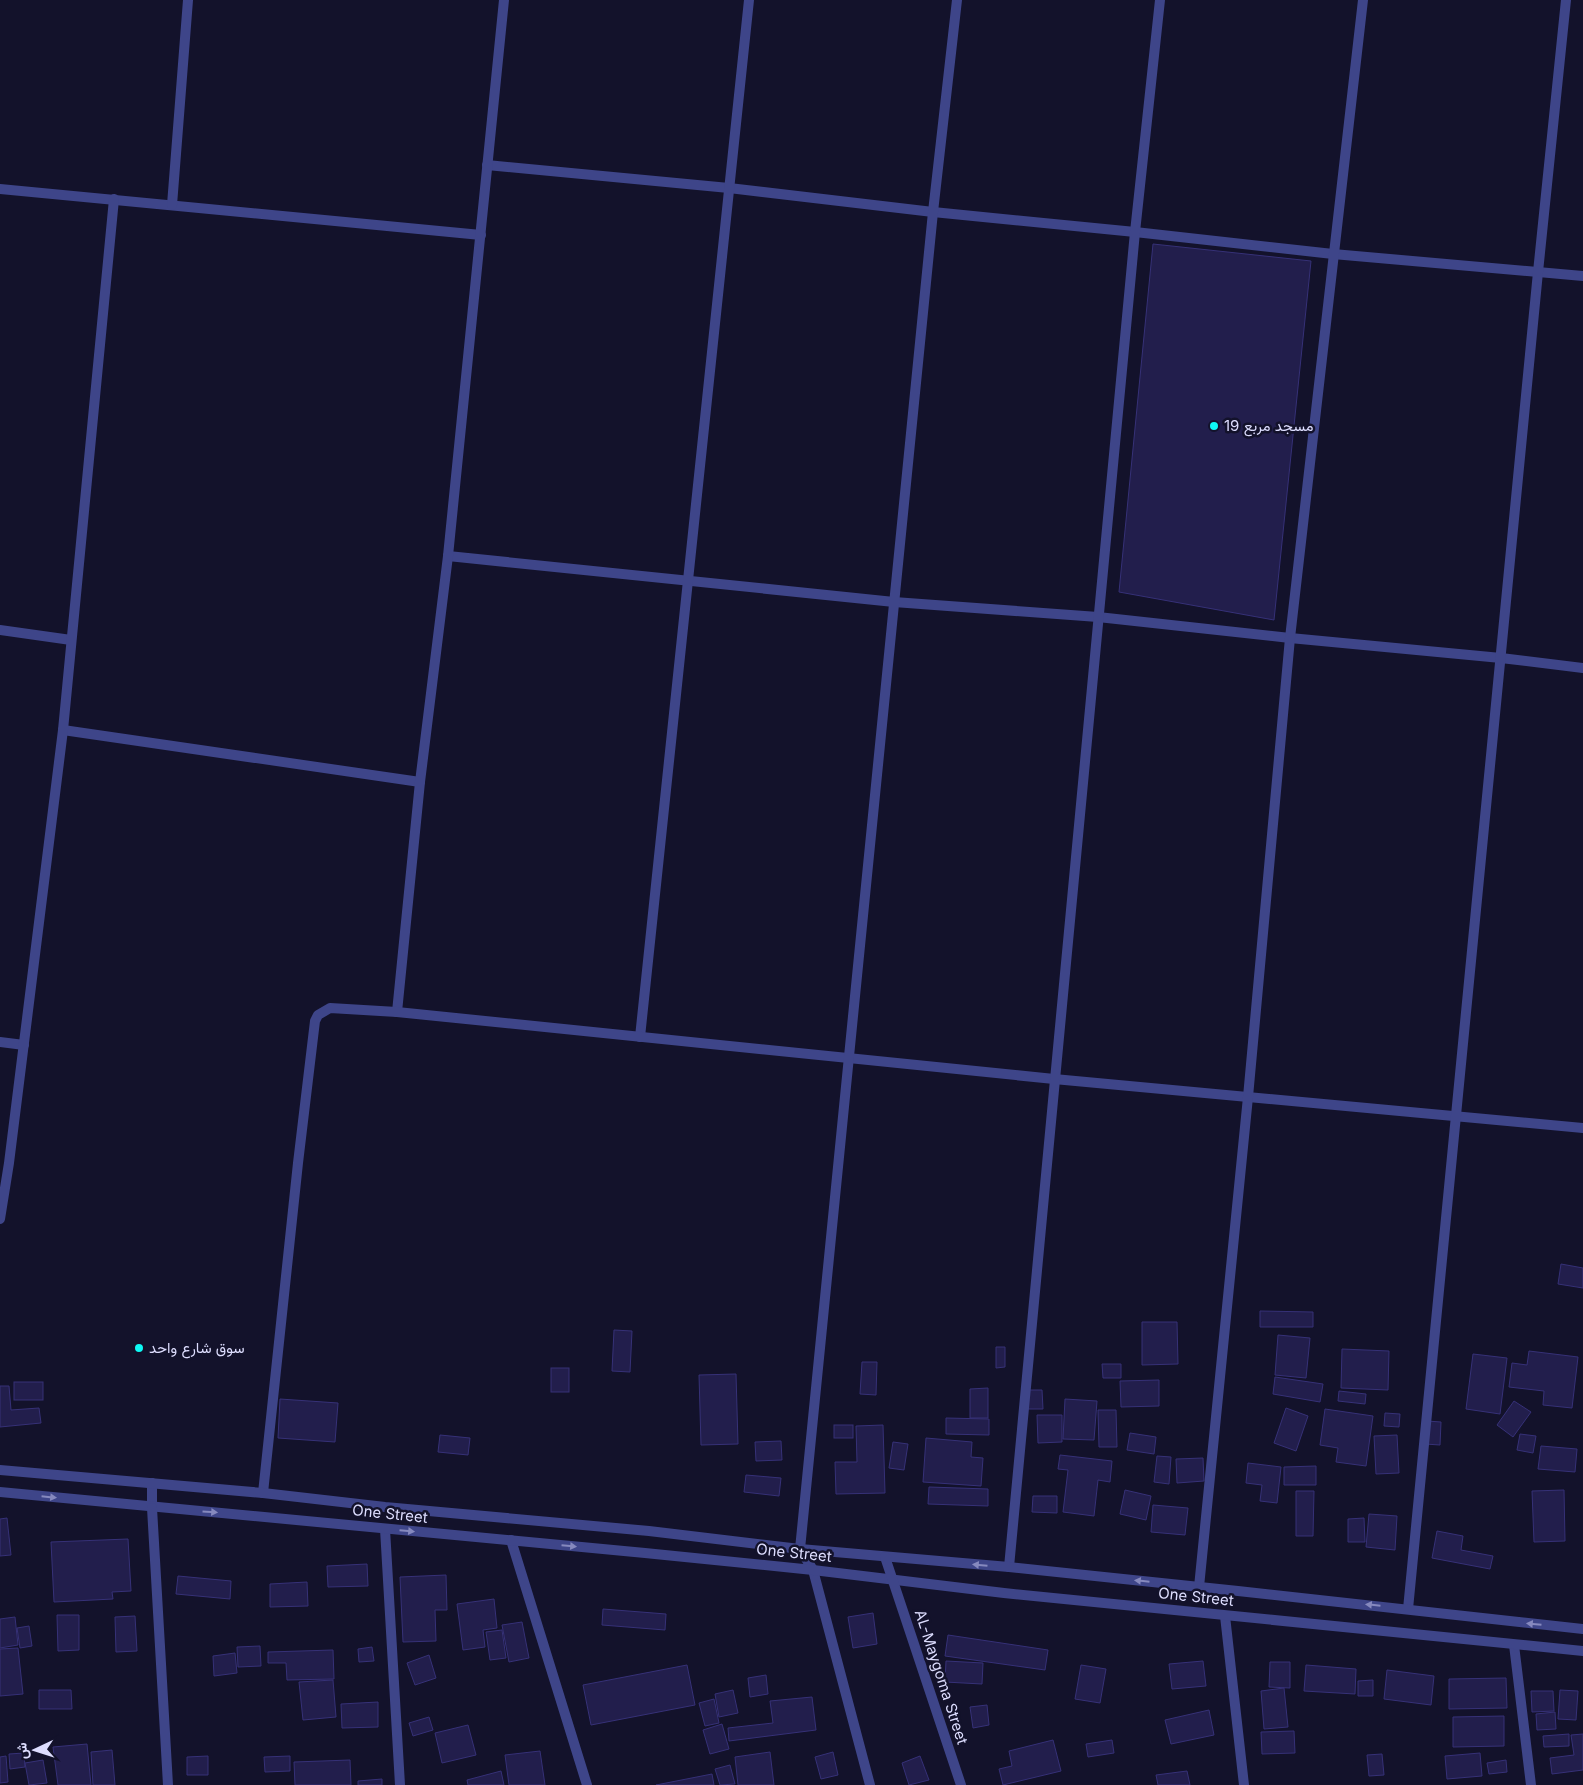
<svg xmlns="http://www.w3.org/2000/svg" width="1583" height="1785" font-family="Inter,Vazirmatn,sans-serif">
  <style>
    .building { fill: #221e4c; stroke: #363177 }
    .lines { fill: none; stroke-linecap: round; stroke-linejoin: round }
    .minor { stroke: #3e4589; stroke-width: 10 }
    .tertiary { stroke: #3e4589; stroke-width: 10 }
    .oneway { fill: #8689be }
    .poi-dot { fill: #0ef9f4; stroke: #13122b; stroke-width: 2 }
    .labels { text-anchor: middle; stroke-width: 5; stroke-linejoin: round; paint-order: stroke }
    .poi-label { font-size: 15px; fill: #ddddfe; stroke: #13122b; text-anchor: start }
    .street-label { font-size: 15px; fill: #ddddfe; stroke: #13122b }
  </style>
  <rect width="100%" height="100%" fill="#13122b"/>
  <g class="building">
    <polygon points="1153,244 1311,261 1274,620 1119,592"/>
    <polygon points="1561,1264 1583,1268 1583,1288 1558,1284"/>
    <polygon points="1260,1311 1313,1312 1313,1327 1260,1327"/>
    <polygon points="1142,1322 1177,1322 1178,1364 1142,1365"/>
    <polygon points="614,1330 632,1331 630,1372 612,1371"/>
    <polygon points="1278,1335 1310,1338 1306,1378 1275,1375"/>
    <polygon points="996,1347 1005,1347 1005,1367 996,1368"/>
    <polygon points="1342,1349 1389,1351 1388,1390 1341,1388"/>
    <polygon points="1529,1351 1578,1357 1572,1408 1543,1405 1544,1391 1509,1387 1512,1363 1527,1365"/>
    <polygon points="1473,1354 1507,1358 1500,1414 1466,1409"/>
    <polygon points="862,1362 877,1362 876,1395 860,1394"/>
    <polygon points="1102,1364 1121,1364 1121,1378 1103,1378"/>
    <rect x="551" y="1368" width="18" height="24"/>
    <polygon points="736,1374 738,1444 701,1445 699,1375"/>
    <polygon points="1275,1377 1323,1384 1320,1402 1273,1394"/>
    <polygon points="1159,1380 1159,1406 1121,1407 1120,1381"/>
    <rect x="14" y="1382" width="29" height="18"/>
    <polygon points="0,1386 9,1386 11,1410 39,1408 41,1423 0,1427"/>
    <polygon points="988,1388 988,1418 970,1418 970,1389"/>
    <polygon points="1023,1390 1042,1390 1043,1409 1023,1409"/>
    <polygon points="1339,1391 1366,1394 1365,1404 1338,1401"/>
    <polygon points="280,1399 338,1403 335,1442 278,1438"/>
    <polygon points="1065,1399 1097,1401 1094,1440 1063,1439"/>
    <polygon points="1514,1401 1531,1412 1513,1437 1497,1425"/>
    <polygon points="1286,1408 1308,1416 1296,1451 1274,1443"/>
    <polygon points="1325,1409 1373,1416 1366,1466 1336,1462 1338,1448 1320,1445"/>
    <polygon points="1098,1410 1116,1410 1117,1447 1099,1447"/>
    <polygon points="1385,1413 1400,1414 1399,1427 1384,1426"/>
    <polygon points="1037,1415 1062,1415 1062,1442 1038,1443"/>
    <polygon points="946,1418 989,1419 989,1435 946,1434"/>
    <polygon points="1427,1421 1441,1422 1440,1445 1425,1444"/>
    <rect x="834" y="1425" width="19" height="13"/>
    <polygon points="883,1425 885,1493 836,1494 835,1462 857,1462 856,1426"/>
    <polygon points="1130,1433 1156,1437 1154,1454 1127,1450"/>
    <polygon points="1520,1434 1536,1436 1533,1453 1517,1450"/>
    <polygon points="440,1435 470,1438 468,1455 438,1452"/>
    <polygon points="1397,1435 1399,1473 1376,1474 1374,1436"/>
    <polygon points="926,1438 972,1442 971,1457 983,1458 981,1486 923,1482"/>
    <polygon points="781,1441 782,1460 756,1461 755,1442"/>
    <polygon points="893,1442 908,1444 904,1470 889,1468"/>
    <polygon points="1541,1446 1577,1449 1575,1472 1538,1469"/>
    <polygon points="1060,1455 1112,1461 1110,1482 1098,1480 1094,1516 1063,1512 1068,1470 1058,1469"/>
    <polygon points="1157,1456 1171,1457 1169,1484 1154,1482"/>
    <polygon points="1203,1458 1204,1481 1177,1483 1176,1459"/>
    <polygon points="1248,1463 1281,1467 1277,1503 1260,1501 1262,1485 1246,1483"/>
    <polygon points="1316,1466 1316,1485 1284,1485 1284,1467"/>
    <polygon points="746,1475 781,1478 779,1496 744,1492"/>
    <polygon points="929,1487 988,1489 988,1506 928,1504"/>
    <polygon points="1125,1490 1151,1496 1146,1520 1120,1514"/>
    <polygon points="1564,1490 1565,1541 1534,1542 1532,1491"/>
    <polygon points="1296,1491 1314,1491 1313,1536 1296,1536"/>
    <polygon points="1033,1496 1057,1496 1057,1513 1032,1512"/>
    <polygon points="1153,1505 1188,1508 1185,1535 1151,1532"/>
    <polygon points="1369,1514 1397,1516 1395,1550 1366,1547"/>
    <polygon points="7,1518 11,1555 0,1556 0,1519"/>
    <polygon points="1364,1518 1365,1542 1348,1542 1348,1519"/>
    <polygon points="1437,1531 1463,1536 1461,1550 1493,1556 1490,1569 1432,1558"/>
    <polygon points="128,1539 131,1591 112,1592 113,1599 54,1602 51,1542"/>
    <polygon points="367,1564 368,1586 328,1587 327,1566"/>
    <polygon points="446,1575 447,1610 435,1610 436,1641 403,1642 400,1577"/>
    <polygon points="178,1576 231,1581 230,1599 176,1594"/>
    <polygon points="307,1582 308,1606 270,1607 270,1584"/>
    <polygon points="494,1599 497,1628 483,1630 485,1647 463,1650 457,1604"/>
    <polygon points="603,1609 666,1614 665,1630 602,1625"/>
    <polygon points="873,1613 877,1644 853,1648 848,1617"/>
    <polygon points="57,1615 79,1615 79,1650 58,1651"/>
    <polygon points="135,1616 137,1651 116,1652 115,1617"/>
    <polygon points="15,1617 18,1645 0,1648 0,1619"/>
    <polygon points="522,1622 529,1658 509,1662 502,1625"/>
    <polygon points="29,1626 32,1646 20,1648 17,1628"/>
    <polygon points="502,1630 506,1658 490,1660 486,1632"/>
    <polygon points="948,1635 1048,1650 1045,1670 945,1656"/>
    <polygon points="260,1646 261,1666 238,1667 237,1647"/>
    <polygon points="372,1647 374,1661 359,1662 358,1649"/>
    <polygon points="18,1648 23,1694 0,1696 0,1649"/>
    <polygon points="333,1650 334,1679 287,1680 286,1663 268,1663 268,1652"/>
    <polygon points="235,1653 237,1673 214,1676 213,1656"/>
    <polygon points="429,1655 436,1678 415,1685 407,1663"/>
    <polygon points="946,1661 983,1663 982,1684 945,1682"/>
    <polygon points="1203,1661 1206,1686 1172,1689 1169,1664"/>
    <polygon points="1270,1662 1290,1662 1290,1688 1269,1687"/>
    <polygon points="687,1665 695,1705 591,1725 583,1685"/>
    <polygon points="1081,1665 1106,1669 1100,1703 1075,1699"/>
    <polygon points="1306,1665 1356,1669 1355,1694 1304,1691"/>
    <polygon points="1387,1670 1434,1676 1431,1705 1384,1699"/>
    <polygon points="766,1675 768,1694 750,1697 748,1678"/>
    <polygon points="1506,1678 1507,1708 1449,1709 1449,1679"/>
    <polygon points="333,1680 336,1717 303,1720 299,1682"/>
    <polygon points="1373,1680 1373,1696 1358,1696 1358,1681"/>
    <polygon points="1284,1688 1288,1727 1264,1729 1261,1691"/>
    <polygon points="39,1690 71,1690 72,1709 39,1709"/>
    <polygon points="733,1690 738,1713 719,1717 715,1694"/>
    <polygon points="1560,1690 1578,1691 1576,1720 1558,1719"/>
    <polygon points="1531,1691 1553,1691 1554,1711 1532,1712"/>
    <polygon points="812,1697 816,1730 729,1741 728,1728 773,1723 770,1701"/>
    <polygon points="714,1699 719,1723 705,1726 699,1703"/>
    <polygon points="378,1702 378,1727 342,1728 341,1704"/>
    <polygon points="987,1705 989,1725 973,1728 970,1707"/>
    <polygon points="1209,1710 1214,1735 1171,1744 1165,1720"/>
    <polygon points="1555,1712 1556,1729 1537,1730 1536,1714"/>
    <polygon points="1504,1716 1504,1746 1453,1747 1453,1717"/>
    <polygon points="429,1717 433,1730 413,1736 409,1723"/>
    <polygon points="722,1724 729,1749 710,1754 703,1730"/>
    <polygon points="468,1725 476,1755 442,1763 435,1733"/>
    <polygon points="1294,1731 1295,1753 1262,1754 1261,1732"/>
    <polygon points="1569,1734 1569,1746 1544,1747 1543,1736"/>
    <polygon points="1583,1734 1583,1770 1552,1774 1550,1758 1574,1755 1571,1735"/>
    <polygon points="1053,1740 1061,1771 1003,1785 999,1769 1012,1766 1009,1751"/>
    <polygon points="1112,1740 1114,1753 1088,1757 1086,1744"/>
    <polygon points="87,1744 91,1785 58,1785 53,1747"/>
    <polygon points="112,1750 115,1785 93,1785 91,1752"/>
    <polygon points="540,1751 545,1785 509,1785 505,1755"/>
    <polygon points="770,1752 774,1785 738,1785 735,1757"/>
    <polygon points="833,1752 838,1775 821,1779 815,1757"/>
    <polygon points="24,1753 25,1767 10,1769 9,1754"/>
    <polygon points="1480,1753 1482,1776 1447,1779 1445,1756"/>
    <polygon points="1382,1754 1384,1775 1369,1776 1367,1755"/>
    <polygon points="6,1756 8,1782 0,1783 0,1757"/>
    <polygon points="208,1756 208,1775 187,1775 187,1757"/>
    <polygon points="290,1756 290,1771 265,1772 264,1757"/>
    <polygon points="920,1756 929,1780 909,1785 902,1763"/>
    <polygon points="43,1760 47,1783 29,1785 25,1763"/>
    <polygon points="350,1760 351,1785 295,1785 294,1762"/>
    <polygon points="1506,1760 1507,1772 1489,1774 1487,1763"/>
    <polygon points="730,1765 735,1784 720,1785 715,1769"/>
    <polygon points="501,1771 504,1785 468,1785 467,1780"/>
    <polygon points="1187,1771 1190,1785 1158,1785 1156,1775"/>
    <polygon points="712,1774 714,1785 656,1785"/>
    <polygon points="382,1779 382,1785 358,1785 358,1781"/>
  </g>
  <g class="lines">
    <g class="minor">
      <polyline points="487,165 729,188 933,212 1135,232 1333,254 1583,276"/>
      <polyline points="0,189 481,235"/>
      <polyline points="172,205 188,0"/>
      <polyline points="448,556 894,602 1098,617 1290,638 1501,658 1583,668"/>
      <polyline points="0,630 71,640"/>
      <polyline points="63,730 420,782"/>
      <polyline points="397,1012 420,782 448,556 504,0"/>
      <polyline points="640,1037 749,0"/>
      <polyline points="0,1042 24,1045"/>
      <polyline points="0,1219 9,1163 63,730 114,199"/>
      <polyline points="263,1493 298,1163 315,1021 318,1015 330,1008 397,1012 1054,1079 1583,1128"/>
      <polyline points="152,1508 152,1483"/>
      <polyline points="385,1529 400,1785"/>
      <polyline points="511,1540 587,1785"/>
      <polyline points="1009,1567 1135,232 1160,0"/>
      <polyline points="1199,1587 1248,1097 1290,638 1363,0"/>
      <polyline points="1408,1609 1538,272 1566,0"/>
      <polyline points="1225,1616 1244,1785"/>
      <polyline points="1514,1645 1531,1785"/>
      <polyline points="870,1785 813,1570 800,1549 933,212 957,0"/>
    </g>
    <g class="tertiary">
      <polyline points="0,1470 263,1493 385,1507 649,1531 800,1549 1009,1567 1238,1591 1583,1629"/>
      <polyline points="0,1492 645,1553 813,1570 1004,1593 1583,1651"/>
      <polyline points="152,1508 168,1785"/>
      <polyline points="885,1557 961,1785"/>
    </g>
  </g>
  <defs><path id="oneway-solid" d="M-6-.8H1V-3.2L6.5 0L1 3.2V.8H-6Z" transform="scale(1.25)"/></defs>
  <g class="oneway">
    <use href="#oneway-solid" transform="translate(49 1497) rotate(6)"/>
    <use href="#oneway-solid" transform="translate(210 1512) rotate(4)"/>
    <use href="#oneway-solid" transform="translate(407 1531) rotate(5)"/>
    <use href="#oneway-solid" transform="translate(569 1546) rotate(5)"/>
    <use href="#oneway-solid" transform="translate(980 1565) rotate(-175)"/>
    <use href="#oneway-solid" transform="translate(1142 1581) rotate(-174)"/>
    <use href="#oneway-solid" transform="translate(1373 1605) rotate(-174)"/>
    <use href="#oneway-solid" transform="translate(1534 1624) rotate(-175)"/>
  </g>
  <g class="poi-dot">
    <circle cx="1214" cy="426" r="5"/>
    <circle cx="139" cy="1348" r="5"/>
  </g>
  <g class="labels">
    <g class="poi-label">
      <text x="1224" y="431">مسجد مربع 19</text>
      <text x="149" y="1353">سوق شارع واحد</text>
    </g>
    <g class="street-label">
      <text transform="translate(390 1514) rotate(6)" y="5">One Street</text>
      <text transform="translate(794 1553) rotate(6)" y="5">One Street</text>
      <text transform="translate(1196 1597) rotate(6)" y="5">One Street</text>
      <text transform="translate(941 1677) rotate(72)" y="5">AL-Maygoma Street</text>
    </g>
  </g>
  <g transform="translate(35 1750) rotate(266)" stroke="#13122b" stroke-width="4" paint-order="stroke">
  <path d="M0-4L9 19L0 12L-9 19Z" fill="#ddddfe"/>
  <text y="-8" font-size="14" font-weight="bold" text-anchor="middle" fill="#ddddfe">ش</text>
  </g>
</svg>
